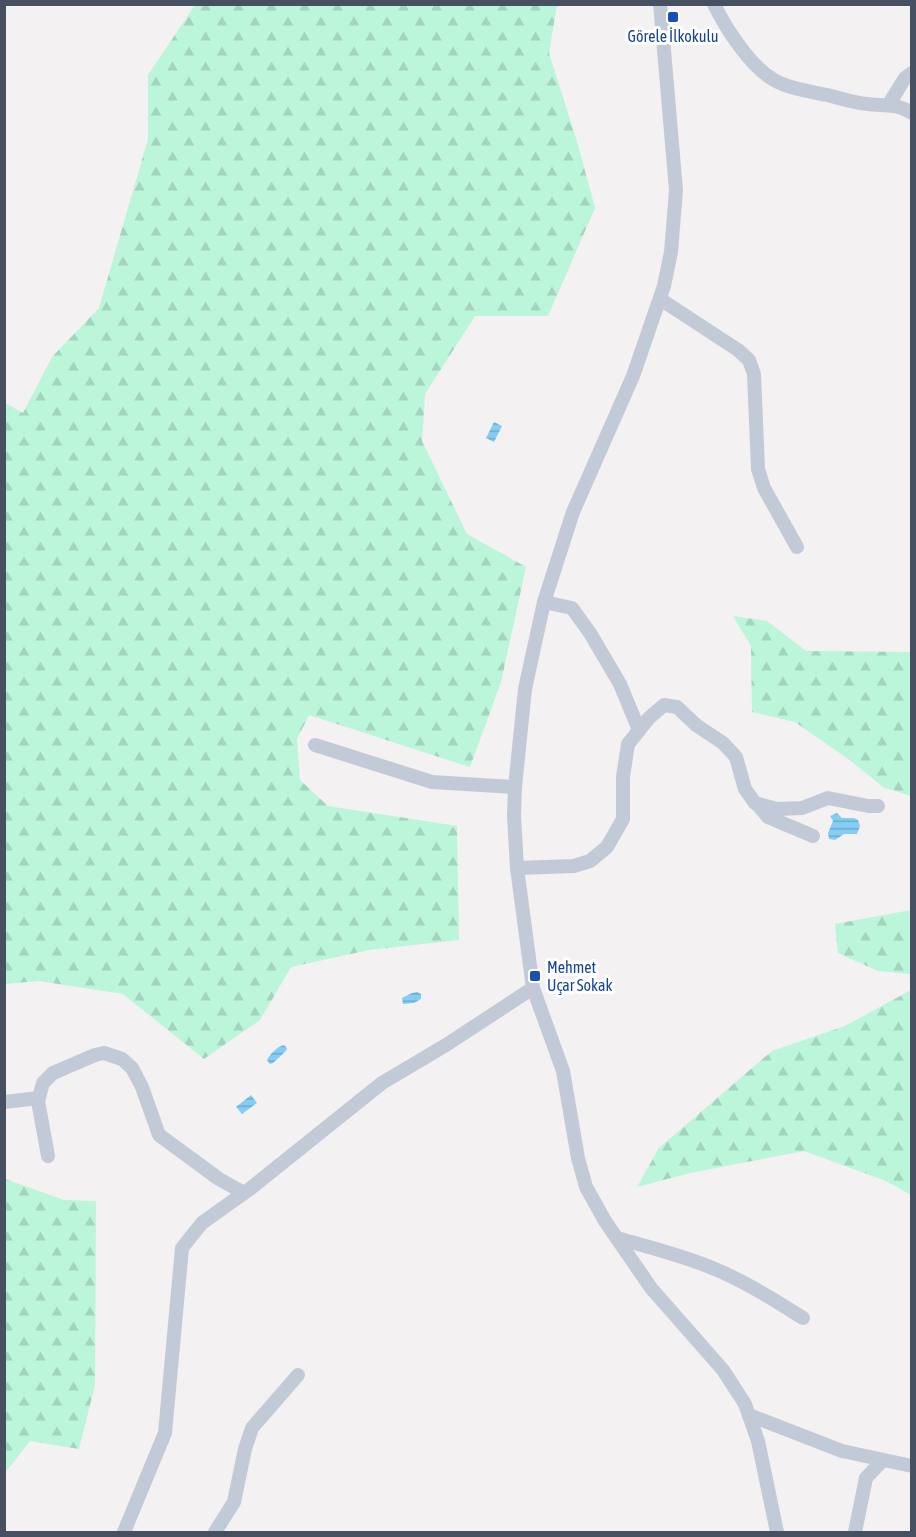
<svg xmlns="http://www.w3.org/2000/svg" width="916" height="1537" font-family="'Asap Condensed',sans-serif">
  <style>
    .forest { fill: url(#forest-firs) }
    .water { fill: url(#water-rules) }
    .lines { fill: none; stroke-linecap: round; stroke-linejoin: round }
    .minor { stroke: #c3cad7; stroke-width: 14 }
    .transit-dot { fill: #1a4fb4; stroke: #fff; stroke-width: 2 }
    .labels { text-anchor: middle; stroke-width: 6; stroke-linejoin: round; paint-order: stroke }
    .transit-label { font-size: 16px; fill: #164399; stroke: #fff }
  </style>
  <defs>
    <pattern id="forest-firs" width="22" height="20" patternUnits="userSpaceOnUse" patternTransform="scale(1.5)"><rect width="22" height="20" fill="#bbf5da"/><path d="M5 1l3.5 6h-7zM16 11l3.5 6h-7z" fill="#a2d4be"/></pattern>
    <pattern id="water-rules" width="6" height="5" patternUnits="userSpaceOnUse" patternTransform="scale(1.5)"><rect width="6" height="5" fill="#84cef6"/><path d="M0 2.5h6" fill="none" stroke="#6eaacb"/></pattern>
  </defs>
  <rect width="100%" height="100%" fill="#f3f1f1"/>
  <g class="forest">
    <polygon points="195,5 557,5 549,53 578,145 595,208 548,316 475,316 425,394 422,441 467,534 526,567 501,682 470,767 309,715 297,739 300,780 328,806 457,826 459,940 369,950 291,967 260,1020 204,1059 123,994 39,981 4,984 5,403 23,413 52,357 99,308 148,139 148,75"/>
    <polygon points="733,616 767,621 806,651 911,652 911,796 883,787 851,761 795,722 752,712 751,646"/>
    <polygon points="911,910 911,974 878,971 838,953 835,924"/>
    <polygon points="911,990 911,1195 886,1181 804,1151 690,1173 637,1187 659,1148 772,1051 845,1026"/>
    <polygon points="5,1179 64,1200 96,1201 95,1385 79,1449 30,1441 5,1473"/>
  </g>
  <g class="water">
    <polygon points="494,422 502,426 494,442 486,438"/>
    <polygon points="837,813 842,818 854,818 858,820 860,826 857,834 844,834 835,840 829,839 828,833 833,821 830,816"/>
    <polygon points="417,992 421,994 421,999 414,1003 403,1004 402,998 412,993"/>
    <path d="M 284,1045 L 287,1048 L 286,1051 L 273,1063 L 270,1064 L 267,1060 C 269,1055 278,1046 284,1045 Z"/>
    <polygon points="251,1095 257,1103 242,1114 236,1107"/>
  </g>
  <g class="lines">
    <g class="minor">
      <polyline points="660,4 676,190 671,252 664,286 633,376 573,512 544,602 525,689 515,787 514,816 517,868 533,988 563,1071 578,1158 586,1187 605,1221 651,1288 723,1370 745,1404 758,1441 777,1532"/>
      <path d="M 714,4 C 726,29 750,66 774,80 C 790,89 809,91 827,95 C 840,98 854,103 867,104 C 884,106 897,103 912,113"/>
      <polyline points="889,104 905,78 912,73"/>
      <polyline points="660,299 738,350 749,360 754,374 758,469 764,488 797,547"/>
      <polyline points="544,602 572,608 590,633 620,684 639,730"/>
      <polyline points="315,745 432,782 515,787"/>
      <polyline points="757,804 768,817 813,836"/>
      <polyline points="517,868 574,866 590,861 607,847 623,819 623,777 628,744 649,718 664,705 677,707 696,725 723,743 736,757 745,789 755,803 777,809 802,808 828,798 868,806 878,806"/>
      <polyline points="4,1102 39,1098"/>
      <polyline points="48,1156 38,1101 43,1083 53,1073 95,1055 104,1053 122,1059 132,1068 142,1087 159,1135 219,1179 244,1193"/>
      <path d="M 617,1238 C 648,1247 680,1255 710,1267 C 743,1280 774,1300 803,1318"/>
      <polyline points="749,1415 842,1451 912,1466"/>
      <polyline points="124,1532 165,1433 182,1248 202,1223 251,1188 382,1083 446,1045 533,988"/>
      <polyline points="215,1532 234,1502 245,1449 252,1428 298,1375"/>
      <polyline points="855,1532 866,1478 883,1460"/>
    </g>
  </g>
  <g class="transit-dot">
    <rect x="667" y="11" width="12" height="12" rx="3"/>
    <rect x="529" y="970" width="12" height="12" rx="3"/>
  </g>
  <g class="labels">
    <g class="transit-label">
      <text x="673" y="42">Görele İlkokulu</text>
      <text x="547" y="973" text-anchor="start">Mehmet<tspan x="547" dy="18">Uçar Sokak</tspan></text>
    </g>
  </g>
  <rect width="916" height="1537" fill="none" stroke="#465061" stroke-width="12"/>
</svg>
